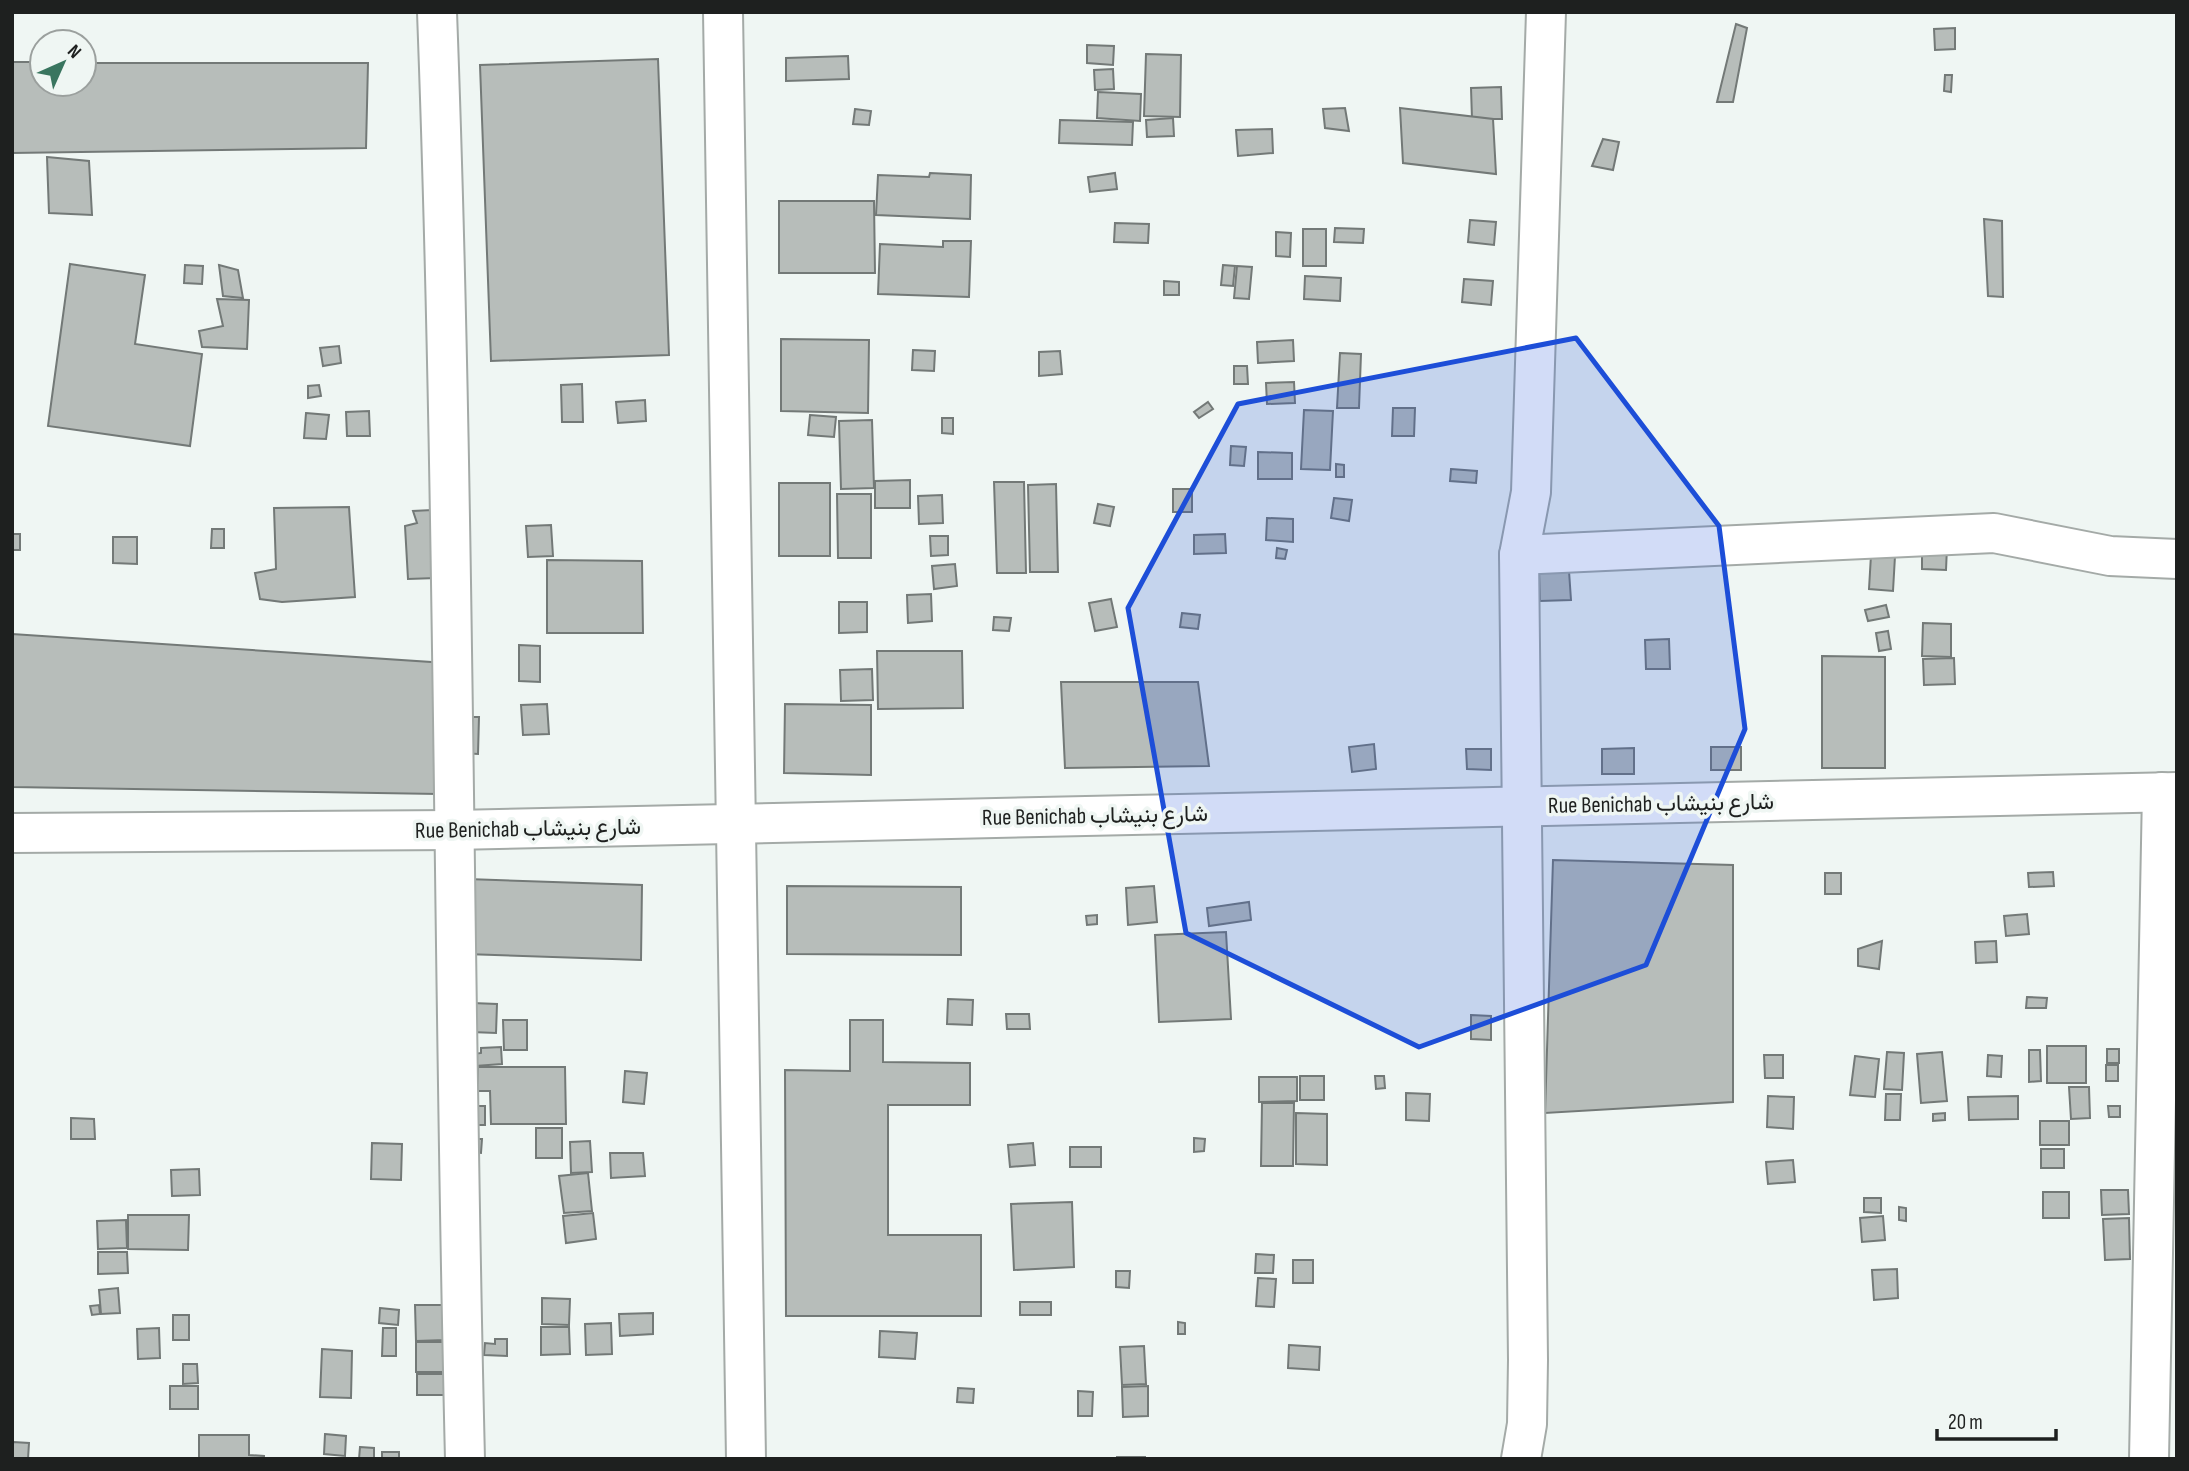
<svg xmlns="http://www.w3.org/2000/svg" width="2189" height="1471" font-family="'Sofia Sans Condensed',Vazirmatn,sans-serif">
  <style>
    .building { fill: #b7bdba; stroke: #737977; stroke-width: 2 }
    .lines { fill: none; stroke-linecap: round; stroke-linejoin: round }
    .minor-casing { stroke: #a4aaa7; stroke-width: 42 }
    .minor { stroke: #fff; stroke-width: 38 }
    .marked { fill: #1d4ed8; fill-opacity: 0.2; stroke: #1d4ed8; stroke-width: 5; stroke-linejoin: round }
    .labels { text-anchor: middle; stroke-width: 7; stroke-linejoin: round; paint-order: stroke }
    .street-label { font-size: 23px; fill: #1e201f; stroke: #eff6f3 }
  </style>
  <rect width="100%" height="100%" fill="#eff6f3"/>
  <g class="building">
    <polygon points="1736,24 1747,28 1733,102 1717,102"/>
    <polygon points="1955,28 1955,49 1935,50 1934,29"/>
    <polygon points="1087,45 1114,46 1113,65 1087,63"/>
    <polygon points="1146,54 1181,55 1180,117 1144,116"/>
    <polygon points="848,56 849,79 786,81 786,58"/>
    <polygon points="658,59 669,355 491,361 480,65"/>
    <polygon points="12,62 42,62 42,84 84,84 84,63 368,63 366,148 12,153"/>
    <polygon points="1113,69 1114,89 1095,90 1094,70"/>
    <polygon points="1945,75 1952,75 1951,92 1944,91"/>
    <polygon points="1501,87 1502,119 1472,119 1471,88"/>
    <polygon points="1098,92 1141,94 1140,121 1097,118"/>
    <polygon points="1345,108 1349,131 1325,128 1323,109"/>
    <polygon points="1400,108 1493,119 1496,174 1403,163"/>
    <polygon points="855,109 871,111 869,125 853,124"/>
    <polygon points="1173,118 1174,136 1147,137 1146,120"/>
    <polygon points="1060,120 1133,122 1132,145 1059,143"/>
    <polygon points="1272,129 1273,153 1238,156 1236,130"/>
    <polygon points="1603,139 1619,142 1613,170 1592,166"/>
    <polygon points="47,157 89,161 92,215 49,213"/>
    <polygon points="930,173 971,175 970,219 876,215 878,175 929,177"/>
    <polygon points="1115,173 1117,189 1090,192 1088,177"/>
    <polygon points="779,201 874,201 875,273 779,273"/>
    <polygon points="1984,219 2002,221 2003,297 1988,296"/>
    <polygon points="1470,220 1496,222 1494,245 1468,242"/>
    <polygon points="1115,223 1149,224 1148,243 1114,242"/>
    <polygon points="1335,228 1364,229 1363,243 1334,242"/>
    <rect x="1303" y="229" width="23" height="37"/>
    <polygon points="1276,232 1291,233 1290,257 1276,256"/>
    <polygon points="943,241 971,241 969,297 878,294 880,244 943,247"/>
    <polygon points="70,264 145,275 135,344 202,354 190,446 48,426"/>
    <polygon points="185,265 203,266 202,284 184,283"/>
    <polygon points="219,265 238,270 243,298 223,296"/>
    <polygon points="1223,265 1235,266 1233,286 1221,285"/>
    <polygon points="1237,266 1252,267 1249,299 1234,298"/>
    <polygon points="1305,276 1341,278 1340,301 1304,299"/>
    <polygon points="1464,279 1493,281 1491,305 1462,302"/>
    <polygon points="1164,281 1179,282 1179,295 1164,295"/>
    <polygon points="217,299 249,300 247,349 202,347 199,331 223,326"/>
    <polygon points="781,339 869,340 868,413 781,411"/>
    <polygon points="1293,340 1294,361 1258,363 1257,342"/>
    <polygon points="339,346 341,363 323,366 320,348"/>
    <polygon points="913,350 935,351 934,371 912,370"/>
    <polygon points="1060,351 1062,374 1039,376 1039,352"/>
    <polygon points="1340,353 1361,354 1359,408 1337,408"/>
    <polygon points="1234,366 1247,366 1248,384 1234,384"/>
    <polygon points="1294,382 1295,403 1267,404 1266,383"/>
    <polygon points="582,384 583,422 562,422 561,385"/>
    <polygon points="319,385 321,396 308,398 308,386"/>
    <polygon points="645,400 646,421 618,423 616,402"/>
    <polygon points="1208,402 1213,409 1199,418 1194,412"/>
    <polygon points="1393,408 1415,408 1414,436 1392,436"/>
    <polygon points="1304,410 1333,411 1330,470 1301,469"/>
    <polygon points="369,411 370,436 347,436 346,412"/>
    <polygon points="306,413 329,415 326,439 304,438"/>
    <polygon points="810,415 836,417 834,437 808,435"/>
    <polygon points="942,418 953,418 953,434 942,433"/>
    <polygon points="872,420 874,488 841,489 839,421"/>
    <polygon points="1231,446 1246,447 1244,466 1230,465"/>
    <polygon points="1258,452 1292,453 1292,479 1258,479"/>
    <polygon points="1336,464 1344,465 1344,477 1336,477"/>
    <polygon points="1451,469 1477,471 1476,483 1450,481"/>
    <polygon points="910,480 910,508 875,508 875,481"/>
    <polygon points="994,482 1024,482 1026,573 997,573"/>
    <rect x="779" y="483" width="51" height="73"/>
    <polygon points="1056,484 1058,572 1030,572 1028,485"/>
    <rect x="1173" y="489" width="19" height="23"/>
    <polygon points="837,494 871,494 871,558 838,558"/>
    <polygon points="942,495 943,523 919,524 918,496"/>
    <polygon points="1334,498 1352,500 1349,521 1331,518"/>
    <polygon points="1098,504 1114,507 1110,526 1094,523"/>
    <polygon points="349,507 355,597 282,602 260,599 255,573 276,569 274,508"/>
    <polygon points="432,510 436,578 408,579 405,526 417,523 413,511"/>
    <polygon points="1267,518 1293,519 1293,542 1266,540"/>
    <polygon points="551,525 553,556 528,557 526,526"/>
    <polygon points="212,529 224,529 224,548 211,548"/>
    <rect x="12" y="534" width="8" height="16"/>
    <polygon points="1225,534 1226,553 1194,554 1194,535"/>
    <polygon points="930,536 948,536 948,555 931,556"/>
    <polygon points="113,537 137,537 137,564 113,563"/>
    <polygon points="1922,546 1947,547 1946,570 1922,569"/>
    <polygon points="1277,548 1287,550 1285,559 1276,558"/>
    <polygon points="1871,555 1895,556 1893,591 1869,589"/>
    <polygon points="547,560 642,561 643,633 547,633"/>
    <polygon points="955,564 957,586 934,589 932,566"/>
    <polygon points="1569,571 1571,600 1540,601 1539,572"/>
    <polygon points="931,594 932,621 908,623 907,595"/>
    <polygon points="1111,599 1117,627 1095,631 1089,603"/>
    <polygon points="839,602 867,602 867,632 839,633"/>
    <polygon points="1886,605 1889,617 1868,621 1865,610"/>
    <polygon points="1182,613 1200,615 1198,629 1180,627"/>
    <polygon points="994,617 1011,618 1009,631 993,630"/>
    <polygon points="1923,623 1951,624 1951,657 1922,656"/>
    <polygon points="1888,631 1891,649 1879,651 1876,633"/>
    <polygon points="12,634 446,663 438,794 12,787"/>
    <polygon points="1669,639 1670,669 1646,669 1645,640"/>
    <polygon points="519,645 540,646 540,682 519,681"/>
    <polygon points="877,651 962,651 963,708 878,709"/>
    <polygon points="1822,656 1885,657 1885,768 1822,768"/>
    <polygon points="1954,658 1955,684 1924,685 1923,659"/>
    <polygon points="872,669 873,700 841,701 840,670"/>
    <polygon points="1061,682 1198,682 1209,766 1065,768"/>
    <polygon points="547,704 549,734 523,735 521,705"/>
    <polygon points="785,704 871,705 871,775 784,773"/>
    <polygon points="462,717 479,717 478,754 461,753"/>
    <polygon points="1374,744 1376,769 1352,772 1349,747"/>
    <rect x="1711" y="747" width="30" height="23"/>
    <polygon points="1634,748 1634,774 1602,774 1602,749"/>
    <polygon points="1466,749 1491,749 1491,770 1467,769"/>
    <polygon points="1553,860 1733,865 1733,1102 1545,1113"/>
    <polygon points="2053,872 2054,886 2029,887 2028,873"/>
    <rect x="1825" y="873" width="16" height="21"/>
    <polygon points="467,879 642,885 641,960 465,954"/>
    <polygon points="787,886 961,887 961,955 787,954"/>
    <polygon points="1154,886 1157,922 1128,925 1126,888"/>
    <polygon points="1249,902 1251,920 1209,926 1207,908"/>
    <polygon points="2027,914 2029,934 2006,936 2004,916"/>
    <polygon points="1097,915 1097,924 1087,925 1086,916"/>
    <polygon points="1226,932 1231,1019 1159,1022 1155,935"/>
    <polygon points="1882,941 1879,969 1858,966 1858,949"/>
    <polygon points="1996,941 1997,962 1976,963 1975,942"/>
    <polygon points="2027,997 2047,998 2046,1008 2026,1008"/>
    <polygon points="948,999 973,1000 972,1025 947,1024"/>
    <polygon points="472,1003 497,1004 496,1033 471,1032"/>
    <polygon points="1006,1014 1029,1014 1030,1029 1007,1029"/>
    <polygon points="1471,1015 1491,1016 1491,1040 1471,1039"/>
    <polygon points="503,1020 527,1020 527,1050 504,1050"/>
    <polygon points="850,1020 883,1020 883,1062 970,1063 970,1105 888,1105 888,1235 981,1235 981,1316 786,1316 785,1070 850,1071"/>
    <rect x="2047" y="1046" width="39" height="37"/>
    <polygon points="501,1047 502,1064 475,1066 474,1054 481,1053 481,1048"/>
    <rect x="2107" y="1049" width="12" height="14"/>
    <polygon points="2029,1050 2040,1050 2041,1081 2029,1082"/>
    <polygon points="1887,1052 1904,1053 1902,1090 1884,1089"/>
    <polygon points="1942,1052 1947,1101 1921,1103 1917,1054"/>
    <polygon points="1764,1055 1783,1055 1783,1078 1765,1078"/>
    <polygon points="1988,1055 2002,1056 2001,1077 1987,1076"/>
    <polygon points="1855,1056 1879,1059 1875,1097 1850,1095"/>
    <rect x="2106" y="1065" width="12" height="16"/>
    <polygon points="478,1067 565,1067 566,1124 491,1124 490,1091 478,1091"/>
    <polygon points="625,1071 647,1073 644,1104 623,1102"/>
    <rect x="1300" y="1076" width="24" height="24"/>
    <polygon points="1375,1076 1384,1076 1385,1088 1376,1089"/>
    <polygon points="1259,1077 1297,1077 1297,1101 1259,1102"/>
    <polygon points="2069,1087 2089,1087 2090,1118 2071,1119"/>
    <polygon points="1406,1093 1430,1094 1429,1121 1406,1120"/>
    <polygon points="1886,1094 1901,1094 1900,1120 1885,1120"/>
    <polygon points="1768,1096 1794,1097 1793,1129 1767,1127"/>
    <polygon points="2018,1096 2018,1119 1969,1120 1968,1097"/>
    <polygon points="1262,1103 1294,1103 1293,1166 1261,1166"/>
    <rect x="475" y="1106" width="10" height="19"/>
    <polygon points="2108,1106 2120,1106 2120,1117 2109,1117"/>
    <polygon points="1296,1113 1327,1114 1327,1165 1296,1164"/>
    <polygon points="1945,1113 1945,1120 1933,1121 1933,1114"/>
    <polygon points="71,1118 94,1119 95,1139 71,1139"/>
    <rect x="2040" y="1121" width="29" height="24"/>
    <rect x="536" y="1128" width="26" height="30"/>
    <polygon points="1194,1138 1205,1139 1204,1151 1194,1152"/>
    <polygon points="471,1139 482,1139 481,1153 471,1152"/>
    <polygon points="590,1141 592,1172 571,1173 570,1142"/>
    <polygon points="372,1143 402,1144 401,1180 371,1179"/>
    <polygon points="1033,1143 1035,1165 1010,1167 1008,1145"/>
    <rect x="1070" y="1147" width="31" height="20"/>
    <rect x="2041" y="1149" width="23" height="19"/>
    <polygon points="610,1153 643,1153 645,1176 611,1178"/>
    <polygon points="1793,1160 1795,1182 1768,1184 1766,1162"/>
    <polygon points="199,1169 200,1195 172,1196 171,1170"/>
    <polygon points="588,1173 592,1211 564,1213 559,1176"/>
    <polygon points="2101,1190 2128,1190 2129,1214 2102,1215"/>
    <rect x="2043" y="1192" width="26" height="26"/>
    <polygon points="1864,1198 1881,1198 1881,1213 1864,1212"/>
    <polygon points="1072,1202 1074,1267 1014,1270 1011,1204"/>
    <polygon points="1899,1207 1906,1208 1906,1221 1899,1220"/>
    <polygon points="593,1213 596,1239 566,1243 563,1216"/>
    <polygon points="128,1215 189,1215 188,1250 128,1249"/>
    <polygon points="1883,1216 1885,1240 1862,1242 1860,1218"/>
    <polygon points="2129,1218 2130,1259 2105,1260 2103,1219"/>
    <polygon points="126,1220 127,1248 98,1249 97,1221"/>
    <polygon points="98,1252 127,1252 128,1273 98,1274"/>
    <polygon points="1256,1254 1274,1255 1273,1273 1255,1273"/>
    <rect x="1293" y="1260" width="20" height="23"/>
    <polygon points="1897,1269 1898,1298 1874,1300 1872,1270"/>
    <polygon points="1116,1271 1130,1271 1129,1288 1116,1287"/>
    <polygon points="1258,1278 1276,1279 1274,1307 1256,1306"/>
    <polygon points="118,1288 120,1313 101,1314 99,1290"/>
    <polygon points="542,1298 570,1299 569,1325 542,1324"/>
    <rect x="1020" y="1302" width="31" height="13"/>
    <polygon points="99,1305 100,1314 92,1315 90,1306"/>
    <polygon points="415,1305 443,1305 445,1340 416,1341"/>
    <polygon points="380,1308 399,1310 398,1325 379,1323"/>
    <polygon points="653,1313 653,1334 620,1336 619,1314"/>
    <rect x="173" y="1315" width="16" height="25"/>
    <polygon points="1178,1322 1185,1323 1185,1334 1178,1334"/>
    <polygon points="611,1323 612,1354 586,1355 585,1324"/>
    <polygon points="541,1327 569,1327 570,1354 541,1355"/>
    <polygon points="159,1328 160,1358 138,1359 137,1329"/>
    <polygon points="383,1328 396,1328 396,1356 382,1356"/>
    <polygon points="880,1331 917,1333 915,1359 879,1357"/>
    <polygon points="495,1339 507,1339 507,1356 484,1355 485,1343 495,1344"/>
    <polygon points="416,1342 445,1342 446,1372 416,1372"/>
    <polygon points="1289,1345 1320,1347 1319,1370 1288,1368"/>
    <polygon points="1144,1346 1146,1384 1122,1385 1120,1347"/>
    <polygon points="322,1349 352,1351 351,1398 320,1397"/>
    <polygon points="183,1364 197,1364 198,1383 183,1384"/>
    <rect x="417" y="1374" width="29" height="21"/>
    <rect x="170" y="1386" width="28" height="23"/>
    <polygon points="1148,1386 1148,1416 1123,1417 1122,1387"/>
    <polygon points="958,1388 974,1389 973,1403 957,1402"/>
    <polygon points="1078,1391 1093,1392 1092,1416 1078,1416"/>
    <polygon points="325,1434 346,1436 345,1456 324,1454"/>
    <polygon points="199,1435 249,1435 249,1455 264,1456 264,1459 199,1459"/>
    <polygon points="13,1442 29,1443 28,1459 12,1459"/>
    <polygon points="360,1447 374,1448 374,1459 359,1459"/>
    <rect x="382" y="1452" width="17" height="7"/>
    <rect x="1117" y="1457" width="28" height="2"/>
  </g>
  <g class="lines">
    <defs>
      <g id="minor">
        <path d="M 437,12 C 455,494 453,977 465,1459"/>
        <polyline points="723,12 746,1459"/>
        <polyline points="1519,555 1994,533 2110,556 2177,559"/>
        <polyline points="12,833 454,830 2177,792"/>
        <polyline points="1521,1459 1527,1424 1528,1360 1519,555 1531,492 1546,12"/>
        <polyline points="2149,1459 2162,792"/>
      </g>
    </defs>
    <use href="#minor" class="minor-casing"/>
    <use href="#minor" class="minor"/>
  </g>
  <path class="marked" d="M 1576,338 L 1719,526 L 1745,729 L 1646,965 L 1419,1047 L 1186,933 L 1128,608 L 1238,404 Z"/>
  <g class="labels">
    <g class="street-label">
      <text transform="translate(1661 803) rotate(-1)" y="8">Rue Benichab شارع بنيشاب</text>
      <text transform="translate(1095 815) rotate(-1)" y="8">Rue Benichab شارع بنيشاب</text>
      <text transform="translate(528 828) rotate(-1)" y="8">Rue Benichab شارع بنيشاب</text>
    </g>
  </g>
  <rect width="2189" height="1471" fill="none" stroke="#1e201f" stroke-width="28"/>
  <g transform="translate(63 63) rotate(45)"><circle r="33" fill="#eff6f3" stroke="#9ba09e" stroke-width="2"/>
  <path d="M0-5L12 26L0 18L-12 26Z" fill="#39755f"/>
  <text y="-10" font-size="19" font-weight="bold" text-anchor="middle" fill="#1e201f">N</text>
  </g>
  <path d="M1937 1429v10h119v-10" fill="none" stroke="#1e201f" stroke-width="3.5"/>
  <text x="1948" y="1429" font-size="21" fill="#1e201f" stroke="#eff6f3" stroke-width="5" paint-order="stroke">20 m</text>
</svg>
